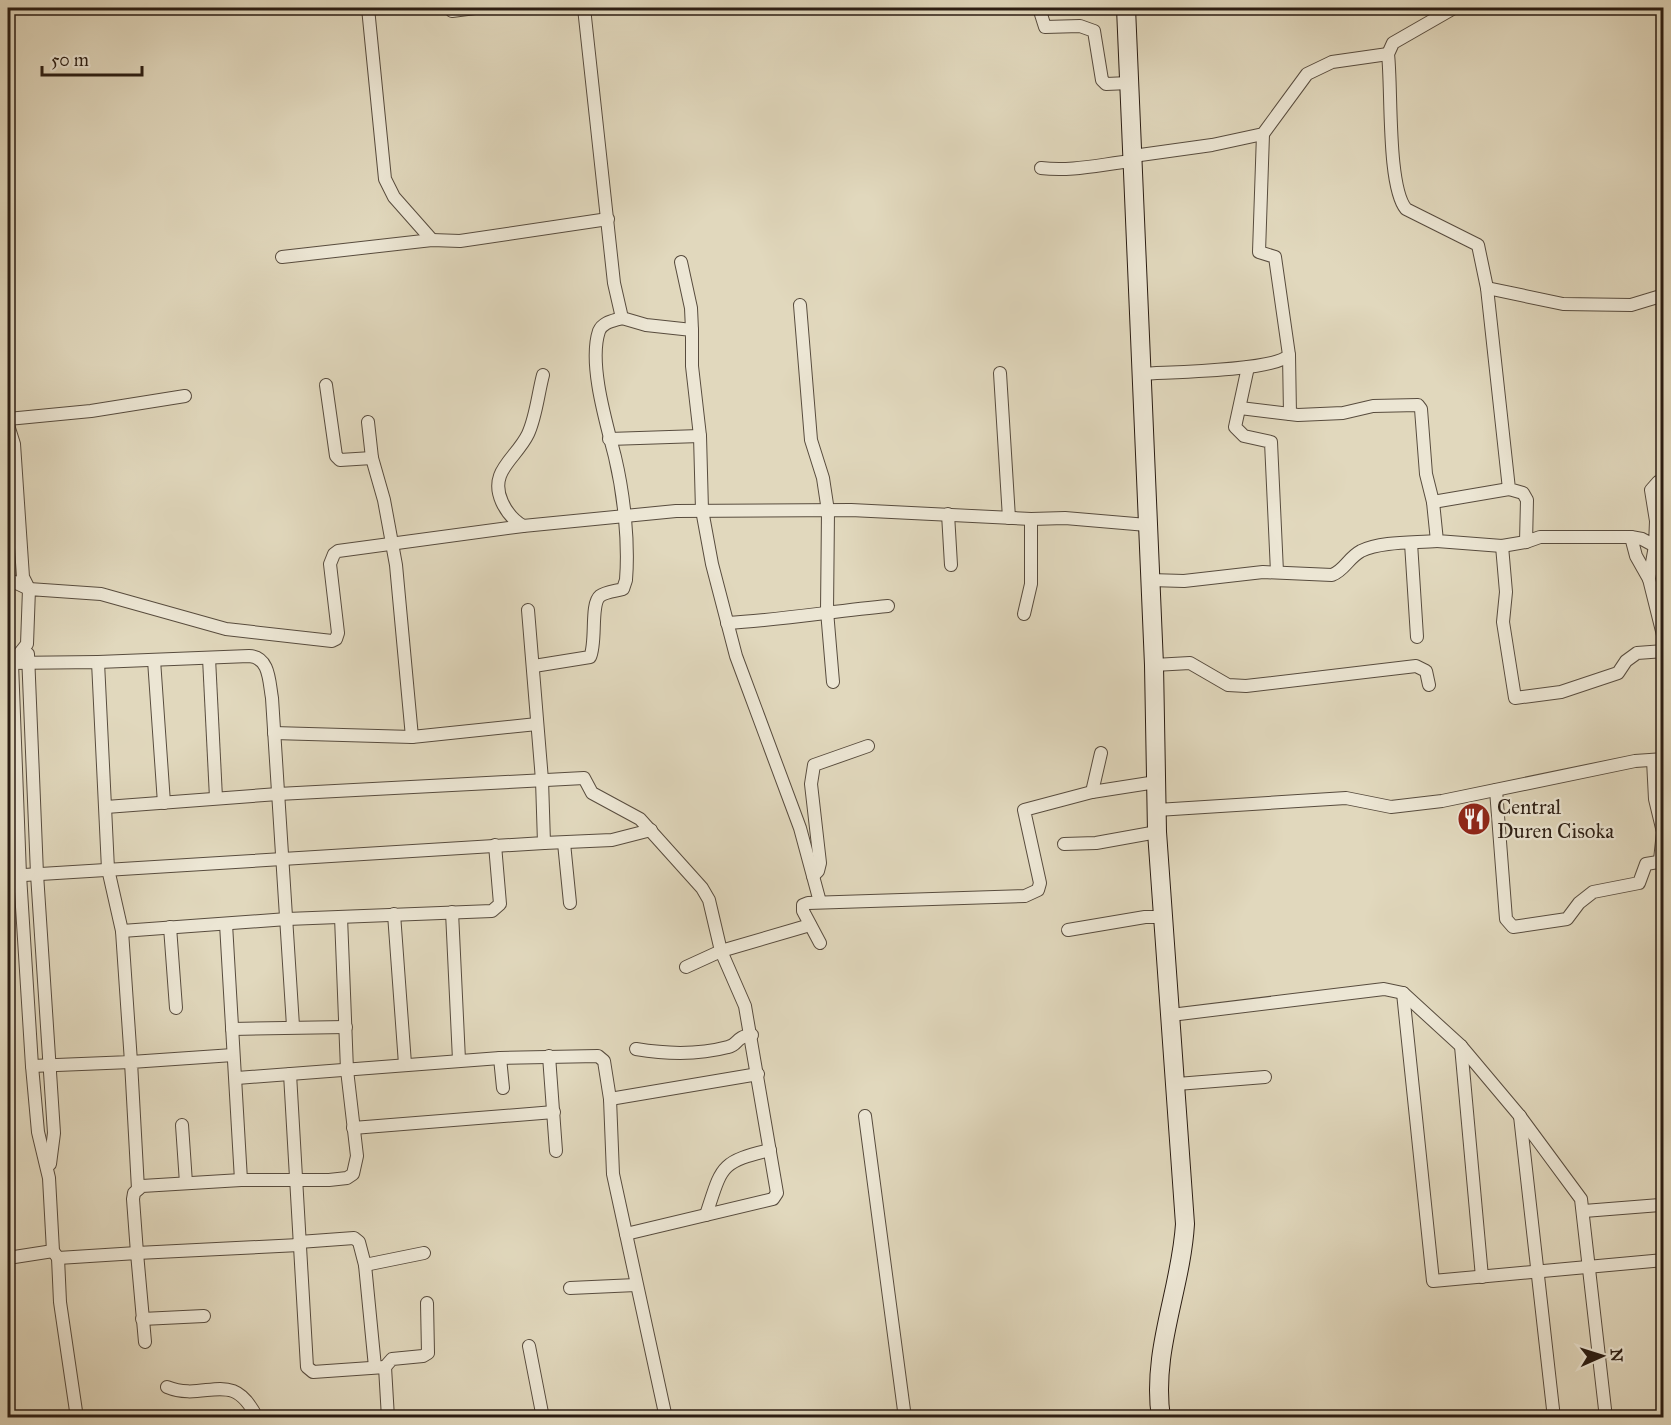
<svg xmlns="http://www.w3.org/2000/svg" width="1671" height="1425" font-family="'IM FELL Great Primer',serif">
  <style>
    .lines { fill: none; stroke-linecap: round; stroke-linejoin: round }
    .street-casing { stroke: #584c3e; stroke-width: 14 }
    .secondary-casing { stroke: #2b1d13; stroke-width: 20 }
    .street { stroke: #ece6d4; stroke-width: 12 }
    .secondary { stroke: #ece6d4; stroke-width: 18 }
    .labels { text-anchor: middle; stroke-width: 4.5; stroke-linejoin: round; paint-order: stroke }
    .poi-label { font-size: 21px; fill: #2b1d13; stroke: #ece6d4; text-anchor: start }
  </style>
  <rect width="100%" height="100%" fill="#e1d8bd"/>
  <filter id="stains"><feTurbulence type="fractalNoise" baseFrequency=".00333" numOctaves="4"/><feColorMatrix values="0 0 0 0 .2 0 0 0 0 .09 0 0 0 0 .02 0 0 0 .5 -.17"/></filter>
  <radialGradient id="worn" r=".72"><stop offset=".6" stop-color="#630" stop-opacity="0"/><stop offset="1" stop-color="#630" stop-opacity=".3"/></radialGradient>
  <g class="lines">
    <defs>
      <g id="street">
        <polyline points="368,8 385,179 394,197 432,240"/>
        <polyline points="584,8 614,283 622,318 646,325 692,330 692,366 700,436 702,510 712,564 736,656 800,828 820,902"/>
        <polyline points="1039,8 1045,27 1080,26 1094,31 1102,80 1106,84 1129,83"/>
        <path d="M 1454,8 L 1393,43 L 1388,54 C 1392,89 1387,186 1406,209 L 1478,245 L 1487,288 L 1509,489 L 1523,493 L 1527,500 L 1526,542 L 1540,537 L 1631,537 L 1642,539 L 1655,546 L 1656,521 L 1651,490 L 1658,482 L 1664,481"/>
        <polyline points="452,11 475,8"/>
        <polyline points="1133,156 1212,145 1263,134 1307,74 1332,62 1388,54"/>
        <path d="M 1041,168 C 1072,172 1102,164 1133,161"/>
        <polyline points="282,257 432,240 460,241 608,219"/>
        <polyline points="681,262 691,308 692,330"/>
        <polyline points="1487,288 1563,304 1631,305 1664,295"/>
        <polyline points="800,305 811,440 823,478 828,511 827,611 833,682"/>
        <polyline points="1289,355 1290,414"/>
        <polyline points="1248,367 1235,427 1244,436 1271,442 1277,572"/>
        <polyline points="1000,373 1009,518"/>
        <path d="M 1142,374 C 1168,372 1276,371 1289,355 L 1275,257 L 1259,252 L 1263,134"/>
        <polyline points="326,385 336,456 340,460 372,458"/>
        <polyline points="1240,408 1298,415 1343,413 1373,406 1418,405 1421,409 1426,474 1433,502 1509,489"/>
        <polyline points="8,419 91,411 185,396"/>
        <polyline points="368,422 372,458 384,500 396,565 412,737"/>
        <polyline points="8,425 14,444 23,577 29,589"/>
        <polyline points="609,439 700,436"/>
        <polyline points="1433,502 1437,541 1502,546 1526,542"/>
        <polyline points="948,514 951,565"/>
        <path d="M 523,526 C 513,520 507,513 502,502 C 488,471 516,459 528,434 C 536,417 538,394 543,375"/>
        <polyline points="1631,537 1636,556 1649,579"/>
        <polyline points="1411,543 1417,637"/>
        <polyline points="1502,546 1506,592 1503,622 1515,698 1561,692 1618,673 1626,661 1637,653 1664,651"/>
        <polyline points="1655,546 1649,579 1664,639"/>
        <polyline points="8,579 29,589"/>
        <path d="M 1150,580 L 1184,581 L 1263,572 L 1332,575 C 1345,570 1348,558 1361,551 C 1382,541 1414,543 1437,541"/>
        <polyline points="1024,614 1031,584 1031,519"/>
        <path d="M 727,623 C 781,620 834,611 888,606"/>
        <polyline points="28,654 37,874 54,1133 50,1164"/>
        <polyline points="209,658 216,798"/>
        <polyline points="154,660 164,803"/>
        <path d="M 98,662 L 249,656 C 270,657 269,682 272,698 L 293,1026"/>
        <polyline points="9,663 98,662 108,869 122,931 131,1062 32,1066"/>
        <polyline points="1154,665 1190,663 1228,685 1246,686 1416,666 1426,671 1429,685"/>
        <path d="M 534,666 L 590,657 C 597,642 590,604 600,596 C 605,592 616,591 623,589 L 626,580 C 629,542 624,495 615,457 C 607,425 588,364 599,331 C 603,322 613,321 622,318"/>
        <polyline points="274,733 412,737 537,724"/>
        <polyline points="1653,760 1655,799 1663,832 1660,860"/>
        <polyline points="1496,790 1506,919 1513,927 1567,919 1579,903 1593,892 1639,883 1646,864 1664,861"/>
        <polyline points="1092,792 1101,753"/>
        <polyline points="106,807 278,794 584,778 592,793 640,819 702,888 709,900 721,951 745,1006 777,1193 773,1199 626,1234"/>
        <polyline points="1157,810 1346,798 1391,807 1442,801 1635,761 1664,759"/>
        <polyline points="544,843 612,840 651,830"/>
        <polyline points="564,843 570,903"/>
        <polyline points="1064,844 1096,843 1157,832"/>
        <polyline points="8,876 544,843 542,780 528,610"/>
        <polyline points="813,876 818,871 820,863 811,784 814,765 868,746"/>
        <polyline points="452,912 459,1060"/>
        <polyline points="394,914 405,1064"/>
        <polyline points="226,924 241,1180"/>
        <polyline points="170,927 176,1008"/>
        <polyline points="1068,930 1145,917 1163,917"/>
        <polyline points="122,931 287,919 492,911 500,904 495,845"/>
        <polyline points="820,943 803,911 803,905 808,903 1025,896 1038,890 1040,883 1024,810 1092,792 1156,782"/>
        <polyline points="686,967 721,951 810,925"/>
        <polyline points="1403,993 1433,1281 1664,1260"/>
        <polyline points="1171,1015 1384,989 1403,993 1461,1046 1519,1115 1581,1199 1606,1418"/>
        <polyline points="232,1029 346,1027"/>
        <polyline points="1461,1046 1482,1277"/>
        <path d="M 636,1049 C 666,1054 698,1055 728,1047 C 739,1045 734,1037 752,1035"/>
        <polyline points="549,1056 556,1151"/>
        <polyline points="500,1058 503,1088"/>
        <polyline points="290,1074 307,1367 313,1372 385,1367 388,1418"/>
        <polyline points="237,1078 500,1058 598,1056 604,1061 610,1099 613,1174 666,1418"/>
        <polyline points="1177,1084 1265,1077"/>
        <polyline points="610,1099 758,1074"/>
        <polyline points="865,1116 905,1418"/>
        <polyline points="1520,1116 1554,1418"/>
        <polyline points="182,1125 186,1183"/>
        <polyline points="353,1128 554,1112"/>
        <polyline points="138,1189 131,1062 233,1055"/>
        <polyline points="1584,1211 1660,1205"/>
        <path d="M 706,1215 C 722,1167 719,1162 770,1150"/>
        <polyline points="299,1242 354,1238 359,1242 365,1265 375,1367"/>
        <polyline points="299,1245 137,1253 133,1199 134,1193 142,1186 241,1180 329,1180 347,1178 353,1174 357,1156 347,1070 341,917"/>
        <polyline points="8,1258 53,1251"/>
        <polyline points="58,1258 137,1253 145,1342"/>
        <polyline points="365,1265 424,1253"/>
        <polyline points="570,1288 636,1285"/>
        <polyline points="142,1319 204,1316"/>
        <polyline points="529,1346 543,1418"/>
        <polyline points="385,1367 392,1359 423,1356 428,1353 427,1303"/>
        <path d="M 167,1387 C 206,1403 232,1366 257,1418"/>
        <polyline points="77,1418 60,1302 58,1258 53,1251 49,1178 38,1132 32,1066 20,875 12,663 27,644 29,589 101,594 226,629 332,641 336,639 338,633 330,564 334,554 338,551 523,526 676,511 851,510 1031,519 1065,518 1147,525"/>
      </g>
      <path id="secondary" d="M 1126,8 L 1154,665 L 1157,832 L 1185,1224 C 1181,1290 1151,1351 1161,1418"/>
    </defs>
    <use href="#street" class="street-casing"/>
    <use href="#secondary" class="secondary-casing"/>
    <use href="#street" class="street"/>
    <use href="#secondary" class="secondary"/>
  </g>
  <defs>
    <symbol id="restaurant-disc" viewBox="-11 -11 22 22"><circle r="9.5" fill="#8f2418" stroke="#ece6d4"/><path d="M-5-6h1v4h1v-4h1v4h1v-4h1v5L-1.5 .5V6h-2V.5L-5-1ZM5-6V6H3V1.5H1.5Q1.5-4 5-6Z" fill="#fff"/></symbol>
  </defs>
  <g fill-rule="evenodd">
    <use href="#restaurant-disc" x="1455" y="800" width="38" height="38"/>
  </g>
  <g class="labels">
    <g class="poi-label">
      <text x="1497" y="814">Central<tspan x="1497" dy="24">Duren Cisoka</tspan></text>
    </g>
  </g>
  <rect width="1671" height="1425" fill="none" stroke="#e1d8bd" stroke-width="30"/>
  <rect x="9" y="9" width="1653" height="1407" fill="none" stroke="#2b1d13" stroke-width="3"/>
  <rect x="15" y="15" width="1641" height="1395" fill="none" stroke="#2b1d13" stroke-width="1.5"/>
  <g transform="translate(1602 1356) rotate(87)" stroke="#ece6d4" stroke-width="4.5" paint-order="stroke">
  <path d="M0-4.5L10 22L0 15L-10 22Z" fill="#2b1d13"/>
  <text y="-9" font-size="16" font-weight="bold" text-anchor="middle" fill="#2b1d13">N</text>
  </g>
  <path d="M42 66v9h100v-9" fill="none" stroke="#2b1d13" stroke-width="3"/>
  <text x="51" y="66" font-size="18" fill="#2b1d13" stroke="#ece6d4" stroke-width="4.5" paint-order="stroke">50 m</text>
  <rect width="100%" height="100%" filter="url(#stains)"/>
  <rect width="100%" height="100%" fill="url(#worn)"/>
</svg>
